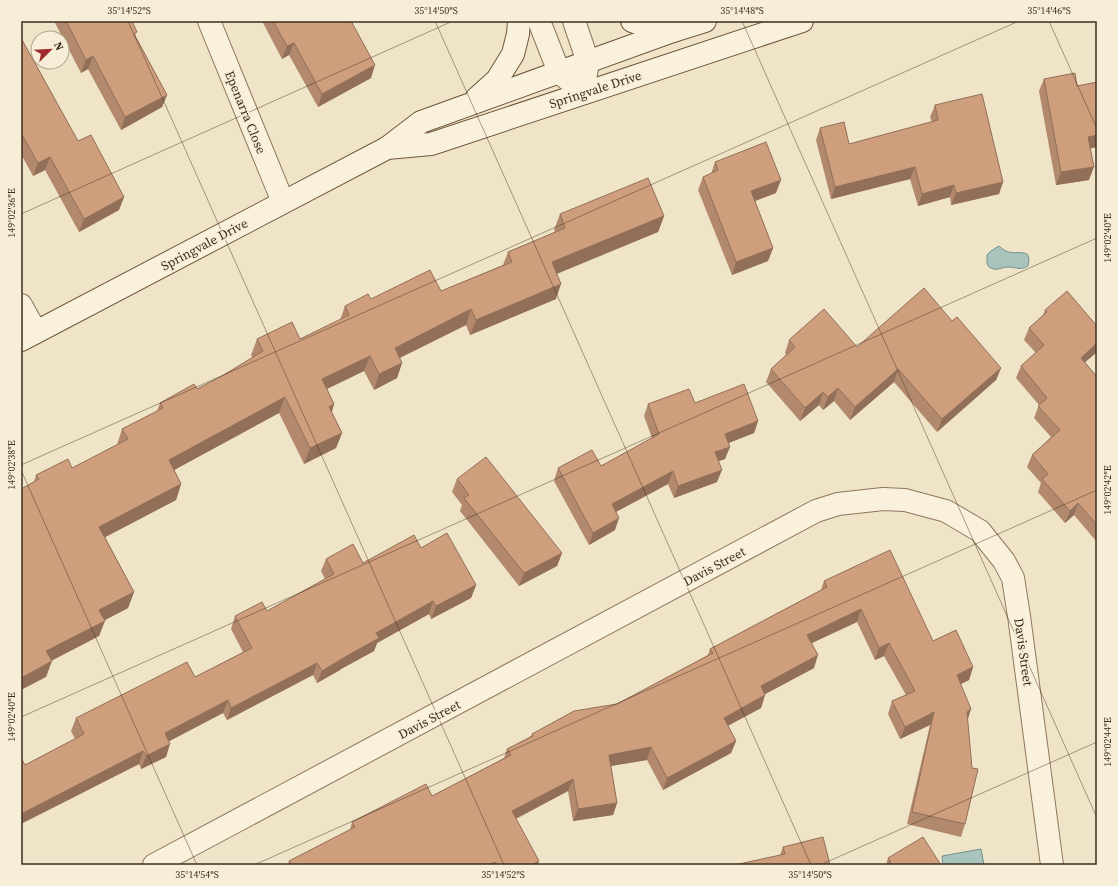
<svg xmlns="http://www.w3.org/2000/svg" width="1118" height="886" font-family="'Source Serif 4',serif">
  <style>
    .water { fill: #a9c4bc; stroke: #6f938a }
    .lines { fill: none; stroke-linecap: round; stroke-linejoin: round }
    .minor-casing { stroke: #8d765c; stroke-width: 24 }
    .tertiary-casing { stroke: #8d765c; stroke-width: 24 }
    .secondary-casing { stroke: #6f573f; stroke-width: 24 }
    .minor { stroke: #faf1dc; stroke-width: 22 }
    .tertiary { stroke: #faf1dc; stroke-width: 22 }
    .secondary { stroke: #faf1dc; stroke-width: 22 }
    .wall { fill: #b2896c }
    .shaded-wall { fill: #916f58 }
    .building { fill: #cf9f7d; stroke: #916f58 }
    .ticks { fill: none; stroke: #3d2e20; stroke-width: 1; stroke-opacity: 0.45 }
    .labels { text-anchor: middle; stroke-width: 3.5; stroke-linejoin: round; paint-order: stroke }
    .street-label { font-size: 13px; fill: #3d2e20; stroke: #f7eed8 }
    .neatline { fill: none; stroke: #3d2e20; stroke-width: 1.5 }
    .ticks-label { font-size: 10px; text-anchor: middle; fill: #3d2e20 }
  </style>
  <rect width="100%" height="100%" fill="#f0e4c8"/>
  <g class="water">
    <path d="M 999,246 C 1011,257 1015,250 1027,254 L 1029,258 L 1028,266 C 1019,271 1017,267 1009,267 C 1000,267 998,272 989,267 L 987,263 L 987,255 L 991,251 Z"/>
    <polygon points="981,849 984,865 943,865 942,856"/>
  </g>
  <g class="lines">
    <defs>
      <g id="minor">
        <polyline points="209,21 283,202"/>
        <polyline points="21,305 36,332"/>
        <polyline points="154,865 816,511 838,504 883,499 905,500 946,511 980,531 1004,561 1013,578 1019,616 1052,865"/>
      </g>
      <g id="tertiary">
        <polyline points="539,21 559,72 584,93"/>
        <polyline points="574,21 588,62 585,80"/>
      </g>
      <g id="secondary">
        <path d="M 632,21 C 645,26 659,27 673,31"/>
        <polyline points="477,98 497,80 513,54 518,34 519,21"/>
        <polyline points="387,148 431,144 802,21"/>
        <polyline points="21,340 387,148 421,122 673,31 705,21"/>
      </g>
    </defs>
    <use href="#minor" class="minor-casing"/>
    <use href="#tertiary" class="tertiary-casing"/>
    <use href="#secondary" class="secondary-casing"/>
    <use href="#minor" class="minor"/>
    <use href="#tertiary" class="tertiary"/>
    <use href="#secondary" class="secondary"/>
  </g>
  <g class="wall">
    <polygon points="54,21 132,21 136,37 167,95 162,107 121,130 88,69 81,73"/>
    <polygon points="262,21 354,21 352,22 371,78 318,107 289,55 282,59"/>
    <polygon points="21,38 78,141 124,197 119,210 79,232 45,170 33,176 21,154"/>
    <polygon points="1044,79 1077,86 1097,147 1090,148 1089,180 1056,185 1039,91"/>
    <polygon points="935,105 1003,182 999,194 951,205 950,197 918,206 910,179 831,199 816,140 820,128 849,144 932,122 930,117"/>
    <polygon points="715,162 776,193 755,201 773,248 768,261 732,275 698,190 703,177 711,174"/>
    <polygon points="560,214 664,216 658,232 557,273 556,299 470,335 466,325 400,358 402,363 397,378 374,390 364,371 327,389 334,404 332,412 342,433 336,448 304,464 279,413 174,470 181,484 176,500 105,537 134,592 128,608 104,620 99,636 51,661 46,677 34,482 36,475 72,468 117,445 122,429 157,411 160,403 197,389 222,376 253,358 251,355 257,339 300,339 340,320 345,306 371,299 441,291 503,265 508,252 555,232 554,230"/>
    <polygon points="1045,310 1097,326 1097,352 1085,362 1097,377 1097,542 1074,515 1065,523 1038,492 1041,483 1027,467 1032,455 1051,437 1034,418 1039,405 1016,378 1021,366 1036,353 1024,340 1029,328 1043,315"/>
    <polygon points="952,321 1001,368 996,380 937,432 894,382 850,420 834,401 823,410 819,405 800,421 766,382 771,369 786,355 785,353 789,340 857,347"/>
    <polygon points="695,403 758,421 754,433 728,443 725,459 718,461 717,482 674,498 668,484 616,512 615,530 589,545 554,481 558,468 601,466 652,438 644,416 648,404"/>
    <polygon points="457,479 562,553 557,566 519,586 460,511 462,505 452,492"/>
    <polygon points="421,548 476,585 471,598 431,619 429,614 377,643 374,651 341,669 340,670 317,683 313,675 227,720 223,713 169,741 166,757 141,769 139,764 56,806 25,765 75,739 71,731 76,718 195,677 243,652 231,629 235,616 267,611 325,579 321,571 326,559 363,563"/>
    <polygon points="824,581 933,641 973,667 969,680 960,684 971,709 967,720 965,824 961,837 907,824 930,725 900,739 888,714 892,701 906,695 884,656 875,660 857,622 812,643 814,668 765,694 761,708 728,726 736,741 731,753 663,790 647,760 611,766 617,803 613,815 573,821 568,791 516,819 539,861 537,865 288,865 289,861 350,830 352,822 432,796 504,758 507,749 531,736 532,734 617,704 708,655 710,649 821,590"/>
    <polygon points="783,847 830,865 739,865 739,864 780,855"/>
    <polygon points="888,858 941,865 886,865"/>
  </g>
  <g class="shaded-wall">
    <polygon points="294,43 289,55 282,59 287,46"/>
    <polygon points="93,56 88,69 81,73 86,60"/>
    <polygon points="375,65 371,78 318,107 322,94"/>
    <polygon points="167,95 162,107 121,130 125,117"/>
    <polygon points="1097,135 1097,147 1084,150 1088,137"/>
    <polygon points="50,157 45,170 33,176 38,163"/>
    <polygon points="915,167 910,179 831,199 835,187"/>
    <polygon points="1094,167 1089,180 1056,185 1061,172"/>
    <polygon points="781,180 776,193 747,204 751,191"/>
    <polygon points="1003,182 999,194 951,205 956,193"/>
    <polygon points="954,185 950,197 918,206 922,194"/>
    <polygon points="124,197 119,210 79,232 84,219"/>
    <polygon points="664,216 658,232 547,278 552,262"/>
    <polygon points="773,248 768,261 732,275 736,262"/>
    <polygon points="561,284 556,299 470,335 476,320"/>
    <polygon points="471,309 466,325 389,363 395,348"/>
    <polygon points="1097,343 1097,352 1076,370 1081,358"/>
    <polygon points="370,356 364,371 316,394 322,379"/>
    <polygon points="402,363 397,378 374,390 379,374"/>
    <polygon points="1001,368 996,380 937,432 942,419"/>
    <polygon points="898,369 894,382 850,420 855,407"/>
    <polygon points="838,388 834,401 823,410 828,397"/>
    <polygon points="823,392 819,405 800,421 805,408"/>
    <polygon points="285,397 279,413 163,476 169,460"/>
    <polygon points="334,404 329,420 329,407"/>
    <polygon points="758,421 754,433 721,446 725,434"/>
    <polygon points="342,433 336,448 304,464 310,448"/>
    <polygon points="730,447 725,459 710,464 715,452"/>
    <polygon points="722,470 717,482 674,498 678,486"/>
    <polygon points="673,471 668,484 608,516 612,504"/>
    <polygon points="181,484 176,500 94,543 99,527"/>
    <polygon points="1078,503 1074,515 1065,523 1070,511"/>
    <polygon points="619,518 615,530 589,545 593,533"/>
    <polygon points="562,553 557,566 519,586 524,573"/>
    <polygon points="476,585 471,598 431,619 436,606"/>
    <polygon points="134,592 128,608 94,626 99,610"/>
    <polygon points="433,601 429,614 377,643 374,651 341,669 340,670 317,683 322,671 345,657 376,633"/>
    <polygon points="861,609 857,622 803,647 807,635"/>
    <polygon points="105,621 99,636 41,666 46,651"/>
    <polygon points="889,643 884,656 875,660 879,648"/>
    <polygon points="818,655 814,668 756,699 761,686"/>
    <polygon points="52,661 46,677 21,690 21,678"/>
    <polygon points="317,663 313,675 227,720 231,708"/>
    <polygon points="973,667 969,680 953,688 957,675"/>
    <polygon points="765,695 761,708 719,730 724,718"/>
    <polygon points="228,700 223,713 160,746 165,733"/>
    <polygon points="971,709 967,722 967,712"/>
    <polygon points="934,712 930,725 900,739 905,727"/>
    <polygon points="736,741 731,753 663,790 667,778"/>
    <polygon points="170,744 166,757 141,769 146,756"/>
    <polygon points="651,747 647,760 604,767 609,755"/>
    <polygon points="143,751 139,764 21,824 21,814"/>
    <polygon points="573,779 568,791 507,823 512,811"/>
    <polygon points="617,803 613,815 573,821 578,809"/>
    <polygon points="539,861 537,865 532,865"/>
    <polygon points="495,862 494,865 489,865"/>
  </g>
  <g class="building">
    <polygon points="66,21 132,21 137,32 134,34 167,95 125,117 93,56 86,60"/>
    <polygon points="273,21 351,21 375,65 322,94 294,43 287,46"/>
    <polygon points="21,38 78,141 91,135 124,197 84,219 50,157 38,163 21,133"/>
    <polygon points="1075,73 1077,86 1097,82 1097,135 1088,137 1094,167 1061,172 1044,79"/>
    <polygon points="982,94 1003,182 956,193 954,185 922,194 915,167 835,187 820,128 844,122 849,144 938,120 935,105"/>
    <polygon points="766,142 781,180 751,191 773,248 736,262 703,177 718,170 715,162"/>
    <polygon points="648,178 664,216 552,262 561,284 476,320 471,309 395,348 402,363 379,374 370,356 322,379 334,404 329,407 342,433 310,448 285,397 169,460 181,484 99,527 134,592 99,610 105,621 46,651 52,661 21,678 21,489 39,479 36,475 68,459 72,468 128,439 122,429 163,408 160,403 194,384 197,389 222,376 263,351 257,339 292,322 300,339 349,315 345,306 368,294 371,299 430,270 441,291 512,262 508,252 565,228 560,214"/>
    <polygon points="924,288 952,321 957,317 1001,368 942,419 898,369 855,407 838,388 828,397 823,392 805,408 771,369 795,347 789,340 824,309 857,347"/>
    <polygon points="1067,291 1097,326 1097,343 1081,358 1097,377 1097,525 1078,503 1070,511 1042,479 1048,474 1032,455 1060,430 1038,406 1047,398 1021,366 1044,345 1029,328 1047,312 1045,310"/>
    <polygon points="744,384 758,421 725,434 730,447 715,452 722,470 678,486 673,471 612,504 619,518 593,533 558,468 592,450 601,466 659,434 648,404 689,389 695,403"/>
    <polygon points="486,457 562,553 524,573 464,498 469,495 457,479"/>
    <polygon points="447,533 476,585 436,606 433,601 376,633 379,638 345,657 322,671 317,663 231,708 228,700 165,733 170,744 146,756 143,751 21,814 21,758 25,765 84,734 76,718 187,662 195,677 252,648 235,616 262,602 267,611 334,574 326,559 353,544 363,563 414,535 421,548"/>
    <polygon points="890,550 933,641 956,630 973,667 957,675 971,709 967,712 972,768 978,769 965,824 912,812 934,712 905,727 892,701 915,691 889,643 879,648 861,609 807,635 818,655 761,686 765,695 724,718 736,741 667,778 651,747 609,755 617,803 578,809 573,779 512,811 539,861 532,865 497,865 495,862 489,865 291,865 289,861 355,827 352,822 426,784 432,796 511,755 507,749 533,736 532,734 574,711 617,704 713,653 710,649 827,587 824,581"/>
    <polygon points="823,837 830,865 739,865 739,864 785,854 783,847"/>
    <polygon points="923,837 941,865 892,865 888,858"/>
  </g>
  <path class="ticks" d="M 128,21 L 504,865M 435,21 L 811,865M 742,21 L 1097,818M 1049,21 L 1097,129M 21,214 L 453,21M 21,465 L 1019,21M 21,470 L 197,865M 21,717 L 1097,238M 254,865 L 1097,490M 820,865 L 1097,742"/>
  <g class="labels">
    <g class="street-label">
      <text transform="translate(595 89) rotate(-18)" y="5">Springvale Drive</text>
      <text transform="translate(246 112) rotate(68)" y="5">Epenarra Close</text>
      <text transform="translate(204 244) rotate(-28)" y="5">Springvale Drive</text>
      <text transform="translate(714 566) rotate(-28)" y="5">Davis Street</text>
      <text transform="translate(1024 652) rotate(82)" y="5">Davis Street</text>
      <text transform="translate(429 719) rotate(-28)" y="5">Davis Street</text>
    </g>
  </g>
  <rect width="1118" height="886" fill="none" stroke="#f7eed8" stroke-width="44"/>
  <g transform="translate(50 50) rotate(66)"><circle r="19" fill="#f7eed8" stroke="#ada18e"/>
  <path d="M0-3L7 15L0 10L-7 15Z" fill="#9e2a2b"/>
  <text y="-6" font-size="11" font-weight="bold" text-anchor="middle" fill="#3d2e20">N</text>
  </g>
  <rect x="22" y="22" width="1074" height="842" class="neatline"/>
  <g class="ticks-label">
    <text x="129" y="14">35°14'52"S</text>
    <text x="436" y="14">35°14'50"S</text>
    <text x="742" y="14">35°14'48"S</text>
    <text x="1049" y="14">35°14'46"S</text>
    <text transform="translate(11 213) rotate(-90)" y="4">149°02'36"E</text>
    <text transform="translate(1107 238) rotate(-90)" y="4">149°02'40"E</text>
    <text transform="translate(11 465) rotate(-90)" y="4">149°02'38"E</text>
    <text transform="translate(1107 490) rotate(-90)" y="4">149°02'42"E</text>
    <text transform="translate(11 717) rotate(-90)" y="4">149°02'40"E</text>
    <text transform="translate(1107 742) rotate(-90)" y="4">149°02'44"E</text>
    <text x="197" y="878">35°14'54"S</text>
    <text x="503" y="878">35°14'52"S</text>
    <text x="810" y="878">35°14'50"S</text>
  </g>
</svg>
